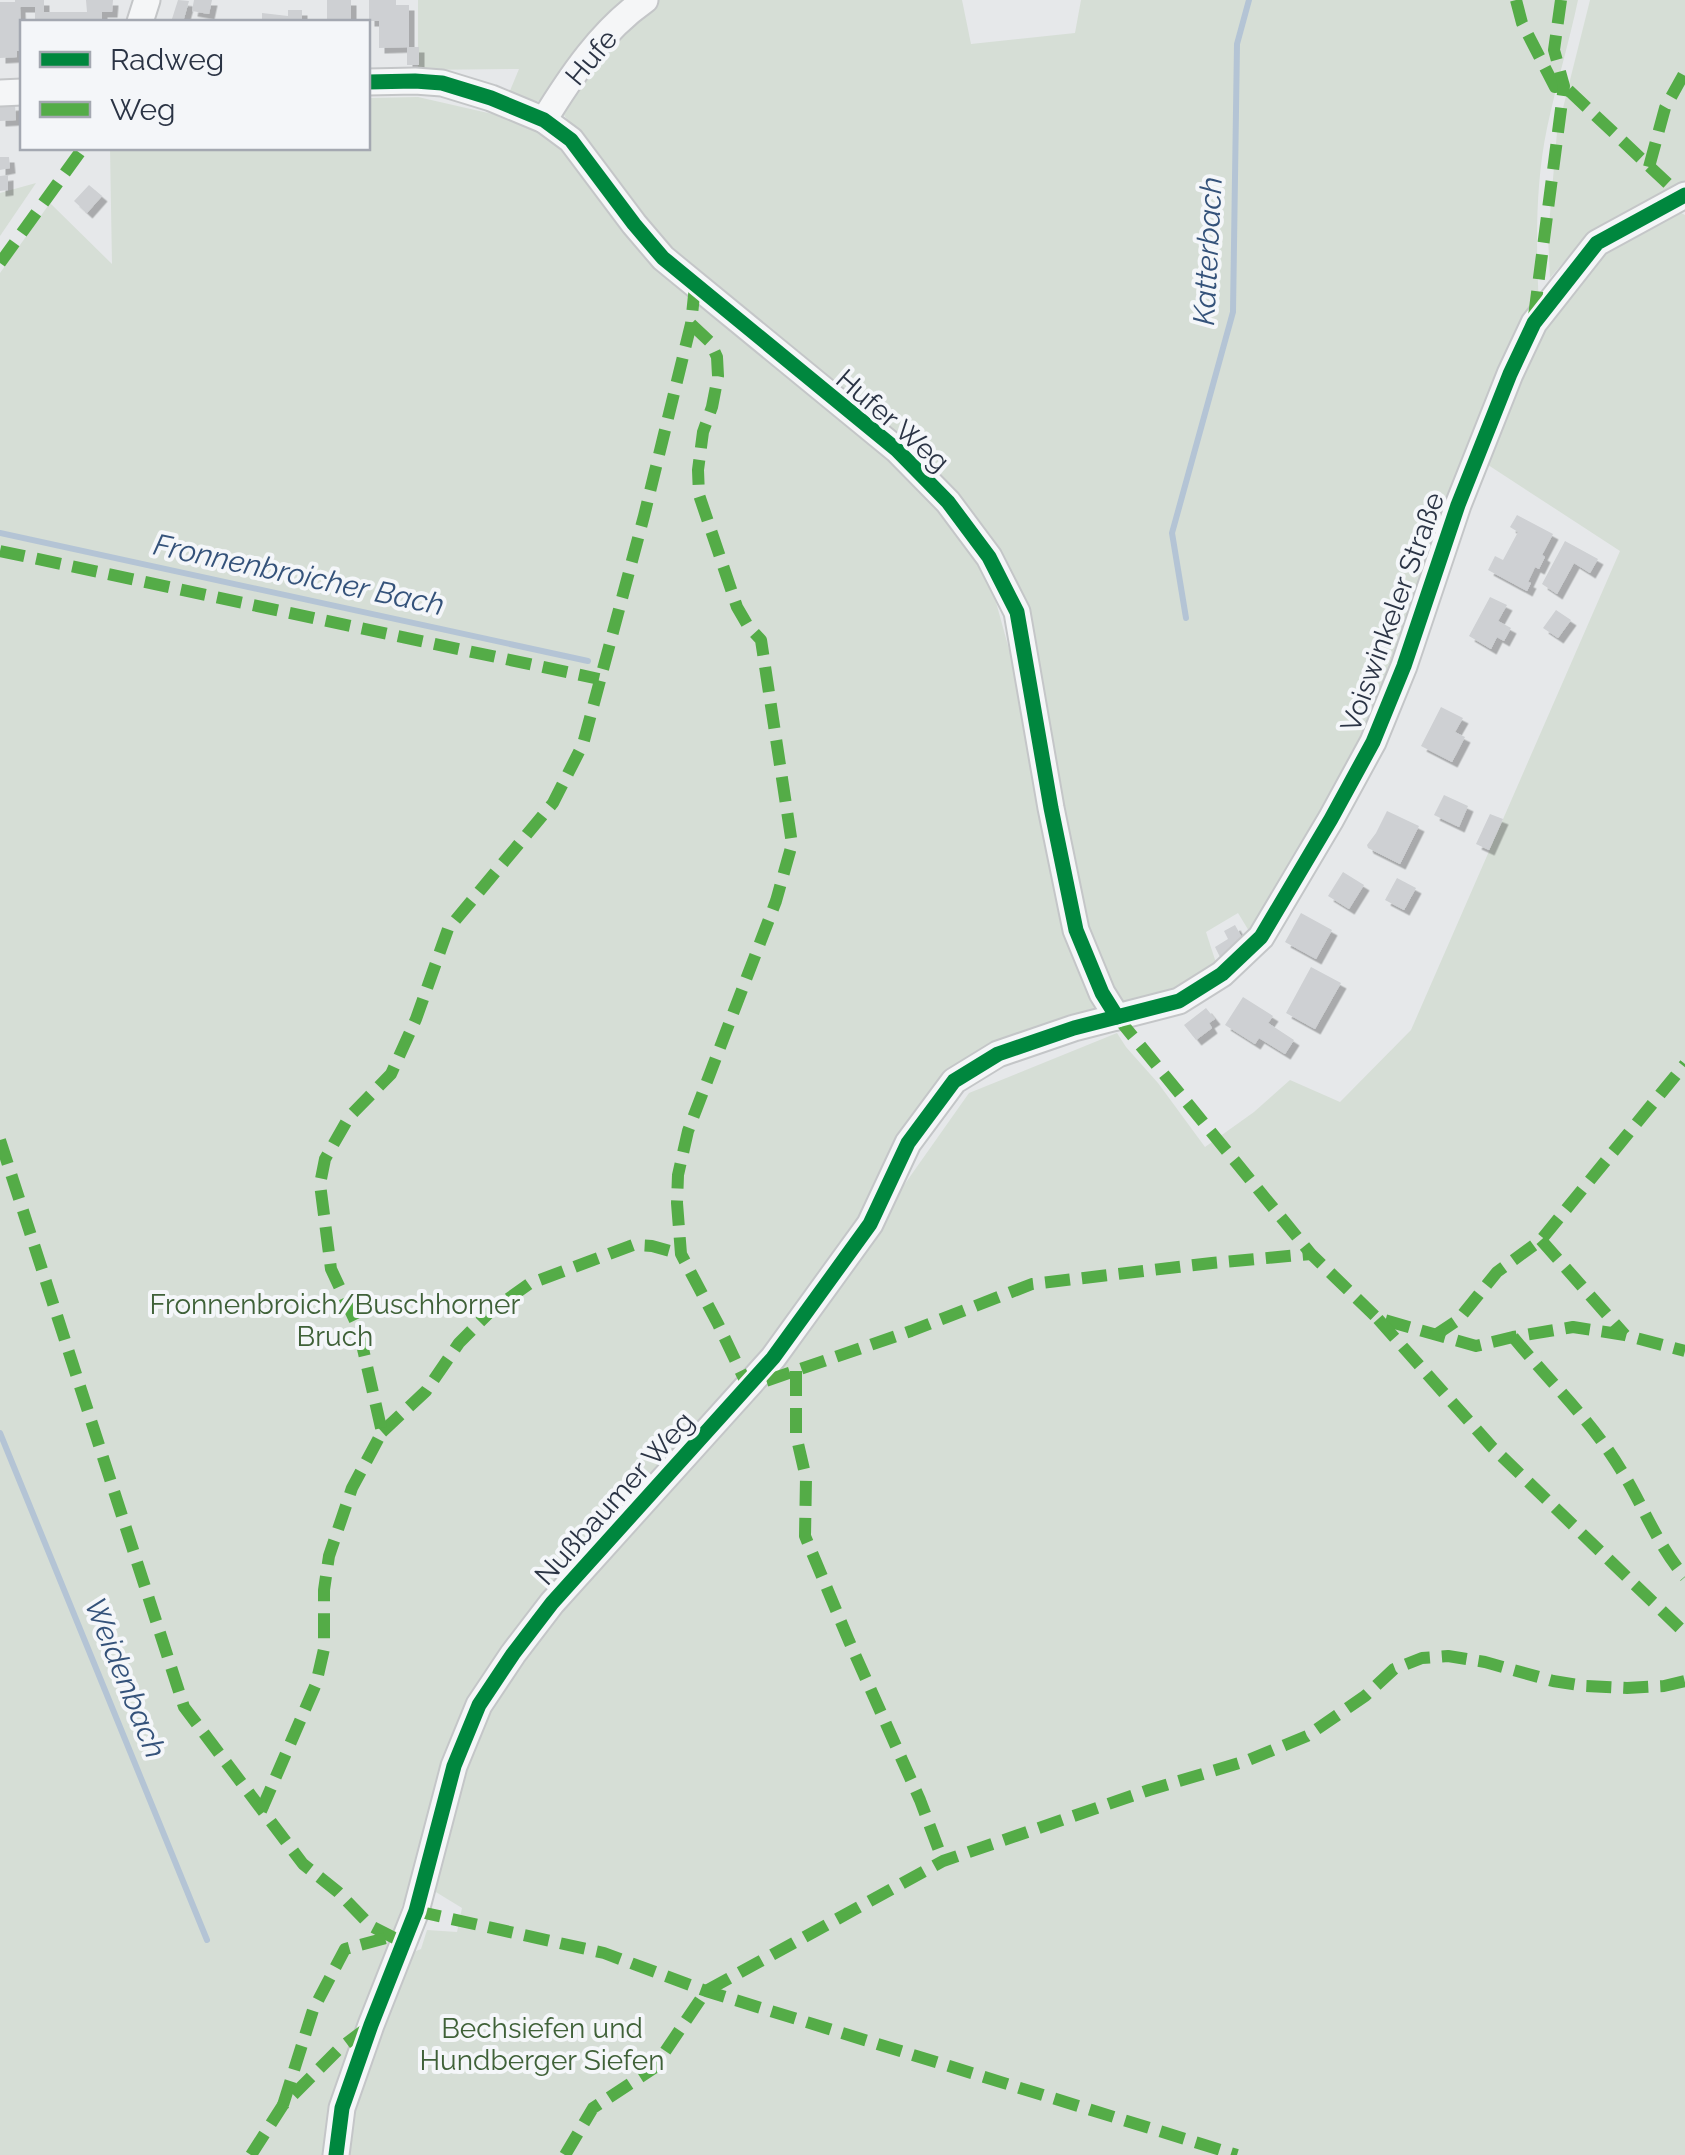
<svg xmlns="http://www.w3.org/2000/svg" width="1685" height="2155" font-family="Raleway,sans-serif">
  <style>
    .green { fill: #d6ded6; fill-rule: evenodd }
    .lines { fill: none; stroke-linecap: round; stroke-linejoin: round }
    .stream { stroke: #b4c4d5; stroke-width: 6 }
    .building { fill: #ced0d3; filter: url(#shadow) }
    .minor-casing { stroke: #c4c6c8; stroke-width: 29 }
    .minor { stroke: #f5f6f7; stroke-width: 25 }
    .quiet { stroke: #54ac47; stroke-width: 12; stroke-dasharray: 25 12; stroke-linecap: butt }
    .cycleway-casing { stroke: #f4f6f9; stroke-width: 21 }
    .cycleway { stroke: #00873e; stroke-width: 15 }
    .labels { text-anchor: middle; stroke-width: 8; stroke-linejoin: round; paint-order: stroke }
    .street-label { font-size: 28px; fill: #2b3445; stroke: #f4f6f9 }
    .park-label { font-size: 28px; fill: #3f6138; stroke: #f4f6f9 }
    .water-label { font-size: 30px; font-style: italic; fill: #34527a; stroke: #f4f6f9 }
  </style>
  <defs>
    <filter id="shadow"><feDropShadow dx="5.5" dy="5.5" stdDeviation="0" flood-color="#0004"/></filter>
  </defs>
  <rect width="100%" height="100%" fill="#e6e8ea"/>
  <g class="green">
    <path d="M 418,0 L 637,0 L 548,98 C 534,105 522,101 507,98 L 519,69 L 418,70 Z"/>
    <path d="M 655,0 L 962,0 L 971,44 L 1075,33 L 1081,0 L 1578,0 C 1569,43 1556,85 1547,128 C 1535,186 1536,248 1539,306 L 1368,747 L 1276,897 L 1249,931 L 1238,913 L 1206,932 L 1218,969 L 1121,1019 L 1094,960 L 994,552 L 677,260 L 568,121 L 562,112 L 565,96 Z"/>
    <polygon points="1590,0 1685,0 1685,191 1590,236 1573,251 1550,278 1548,237 1557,132"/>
    <path d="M 418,97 L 510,118 L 535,127 L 580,162 L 925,492 L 963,536 L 991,584 L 1021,693 L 1075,964 L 1110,1022 L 963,1082 L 772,1351 L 782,1358 L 969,1093 L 1117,1033 L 1126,1047 L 1158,1083 L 1205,1147 L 1254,1112 L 1290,1080 L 1340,1102 L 1411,1030 L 1620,551 L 1482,461 L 1548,311 L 1574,276 L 1629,233 L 1681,213 L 1685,215 L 1685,2155 L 0,2155 L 0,273 L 50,203 L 112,264 L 110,148 L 368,148 L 368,98 ZM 426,1886 L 462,1908 L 457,1932 L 427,1930 L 421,1949 L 406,1955 L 389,1944 L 404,1901 Z"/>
    <polygon points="36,183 0,236 0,193"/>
  </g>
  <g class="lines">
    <g class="stream">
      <polyline points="0,533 588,661"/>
      <polyline points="1186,618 1172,533 1233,312 1237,44 1249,0"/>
      <polyline points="0,1433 207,1940"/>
    </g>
  </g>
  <g class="building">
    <polygon points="15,0 44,0 44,12 87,12 86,0 113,0 112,12 102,12 102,22 35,22 35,7 20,7 22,51 17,51 17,57 0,58 0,2 15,2"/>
    <polygon points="178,0 189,1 183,22 171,22"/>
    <polygon points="194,0 212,0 209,14 192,11"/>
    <rect x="327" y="0" width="24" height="22"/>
    <polygon points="369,0 396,0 396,5 409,5 409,47 379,48 379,21 369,21"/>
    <polygon points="288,10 302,10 302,22 262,22 262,13 288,16"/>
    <rect x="407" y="47" width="12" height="18"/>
    <polygon points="15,105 16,120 0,121 0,106"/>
    <polygon points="0,157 9,157 10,168 0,170"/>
    <polygon points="8,175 8,190 0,191 0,176"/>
    <polygon points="89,185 102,196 87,213 74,201"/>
    <polygon points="1517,515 1553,534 1542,555 1545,557 1539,569 1535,567 1528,582 1531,583 1527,591 1488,570 1495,556 1503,560 1518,532 1510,527"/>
    <polygon points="1565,541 1598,559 1590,573 1574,563 1557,594 1542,584"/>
    <polygon points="1490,597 1507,605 1498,621 1511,628 1504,641 1497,637 1491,649 1469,636"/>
    <polygon points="1556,610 1571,620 1558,638 1543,628"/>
    <polygon points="1441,707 1463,718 1455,732 1465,737 1452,762 1421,746"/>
    <polygon points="1444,795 1468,806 1459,827 1434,815"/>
    <polygon points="1387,811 1419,826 1400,864 1368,848 1367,845 1376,833"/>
    <polygon points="1490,814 1503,819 1489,850 1476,844"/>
    <polygon points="1343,872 1364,885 1349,909 1328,896"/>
    <polygon points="1397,878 1416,888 1404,910 1385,900"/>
    <polygon points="1301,913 1332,930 1316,959 1285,942"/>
    <polygon points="1235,925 1245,943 1220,957 1215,947 1228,939 1224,931"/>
    <polygon points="1311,967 1341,983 1315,1029 1286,1013"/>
    <polygon points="1243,997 1273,1016 1268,1023 1294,1040 1285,1054 1259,1038 1255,1044 1225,1025"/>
    <polygon points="1206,1008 1215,1019 1209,1023 1212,1028 1196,1040 1184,1025"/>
  </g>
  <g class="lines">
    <defs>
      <g id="minor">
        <polyline points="140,22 147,0"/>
        <polyline points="368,82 415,81 442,83 491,98 544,120 571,140 634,224 663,258 897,450 948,502 989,557 1017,612 1051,808 1076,930 1102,993 1117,1017"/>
        <polyline points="0,93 22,92"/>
        <path d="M 544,120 C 571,76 602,30 645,0"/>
        <polyline points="336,2155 342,2108 371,2025 416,1911 454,1766 479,1705 513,1654 552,1603 773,1358 870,1224 908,1143 954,1081 998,1054 1074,1028 1179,1001 1222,974 1261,937 1331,819 1373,742 1404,666 1458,505 1510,374 1534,323 1597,243 1685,195"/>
      </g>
    </defs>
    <use href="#minor" class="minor-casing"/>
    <use href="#minor" class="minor"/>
    <g class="quiet">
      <polyline points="1516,0 1522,23 1555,87 1564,86 1682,197 1684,205"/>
      <polyline points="1649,167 1665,108 1685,72"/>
      <polyline points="0,263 83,148"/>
      <polyline points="1534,316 1564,86 1554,50 1561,0"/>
      <polyline points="691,324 710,342 717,357 718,376 712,407 703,432 698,470 699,495 737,607 748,626 761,640 792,844 776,901 688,1131 678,1175 677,1203 681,1254 718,1324 748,1387 911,1331 1032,1284 1212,1263 1311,1254"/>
      <polyline points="0,551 599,679"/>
      <polyline points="1117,1017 1311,1254 1377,1318 1476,1346 1513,1337 1573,1327 1625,1335 1685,1351"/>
      <polyline points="0,1140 184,1707 303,1864 338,1892 371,1926 404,1943"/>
      <polyline points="1541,1240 1625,1335"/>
      <polyline points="1378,1319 1492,1447 1685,1633"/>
      <polyline points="1434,1336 1458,1320 1497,1272 1541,1240 1685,1064"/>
      <path d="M 1513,1337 C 1550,1382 1591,1420 1621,1470 C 1643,1505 1657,1545 1685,1577"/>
      <polyline points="796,1371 796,1435 806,1478 805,1536 849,1641 920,1800 943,1861"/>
      <polyline points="382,1432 426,1391 459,1343 491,1311 529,1284 633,1245 652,1246 681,1254"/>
      <polyline points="261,1811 316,1684 324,1649 324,1590 329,1556 352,1488 382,1432 358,1327 331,1269 320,1184 325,1159 349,1117 391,1074 416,1019 448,929 553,803 583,744 644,516 691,324 695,286"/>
      <polyline points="416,1911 604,1953 706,1991 1237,2155"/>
      <polyline points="283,2105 313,2010 345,1949 390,1937"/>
      <polyline points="251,2155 283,2105 340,2048 367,2028"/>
      <polyline points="565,2155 593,2108 654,2068 706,1991 943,1861 1149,1790 1246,1761 1307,1736 1365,1696 1394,1669 1422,1658 1448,1656 1485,1662 1553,1681 1585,1686 1627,1688 1664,1686 1685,1681"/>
    </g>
    <defs>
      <g id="cycleway">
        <polyline points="368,82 415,81 442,83 491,98 544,120 571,140 634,224 663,258 897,450 948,502 989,557 1017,612 1051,808 1076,930 1102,993 1117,1017"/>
        <polyline points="336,2155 342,2108 371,2025 416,1911 454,1766 479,1705 513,1654 552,1603 773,1358 870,1224 908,1143 954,1081 998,1054 1074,1028 1179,1001 1222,974 1261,937 1331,819 1373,742 1404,666 1458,505 1510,374 1534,323 1597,243 1685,195"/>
      </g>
    </defs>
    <use href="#cycleway" class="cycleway-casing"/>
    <use href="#cycleway" class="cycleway"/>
  </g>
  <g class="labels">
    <g class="street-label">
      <text transform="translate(591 57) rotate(-50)" y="10">Hufe</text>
      <text transform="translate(893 420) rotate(41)" y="10">Hufer Weg</text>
      <text transform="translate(1392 612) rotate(-70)" y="10">Voiswinkeler Straße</text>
      <text transform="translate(614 1498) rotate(-48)" y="10">Nußbaumer Weg</text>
    </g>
    <g class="park-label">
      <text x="335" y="1314">Fronnenbroich/Buschhorner<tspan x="335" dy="32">Bruch</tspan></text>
      <text x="542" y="2038">Bechsiefen und<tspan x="542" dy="32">Hundberger Siefen</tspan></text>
    </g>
    <g class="water-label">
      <text transform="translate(1208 251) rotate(-87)" y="10">Katterbach</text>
      <text transform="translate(299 575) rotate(12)" y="10">Fronnenbroicher Bach</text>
      <text transform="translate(125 1678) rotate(68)" y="10">Weidenbach</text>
    </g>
  </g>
  <rect x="20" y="20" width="350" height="130" fill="#f4f6f9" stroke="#a4a8b1" stroke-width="2.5"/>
  <rect x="40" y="52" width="50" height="15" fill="#00873e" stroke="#a4a8b1" stroke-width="2.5"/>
  <text x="110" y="70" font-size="30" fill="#2b3445">Radweg</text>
  <rect x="40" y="102" width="50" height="15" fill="#54ac47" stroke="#a4a8b1" stroke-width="2.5"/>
  <text x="110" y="120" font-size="30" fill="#2b3445">Weg</text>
</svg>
